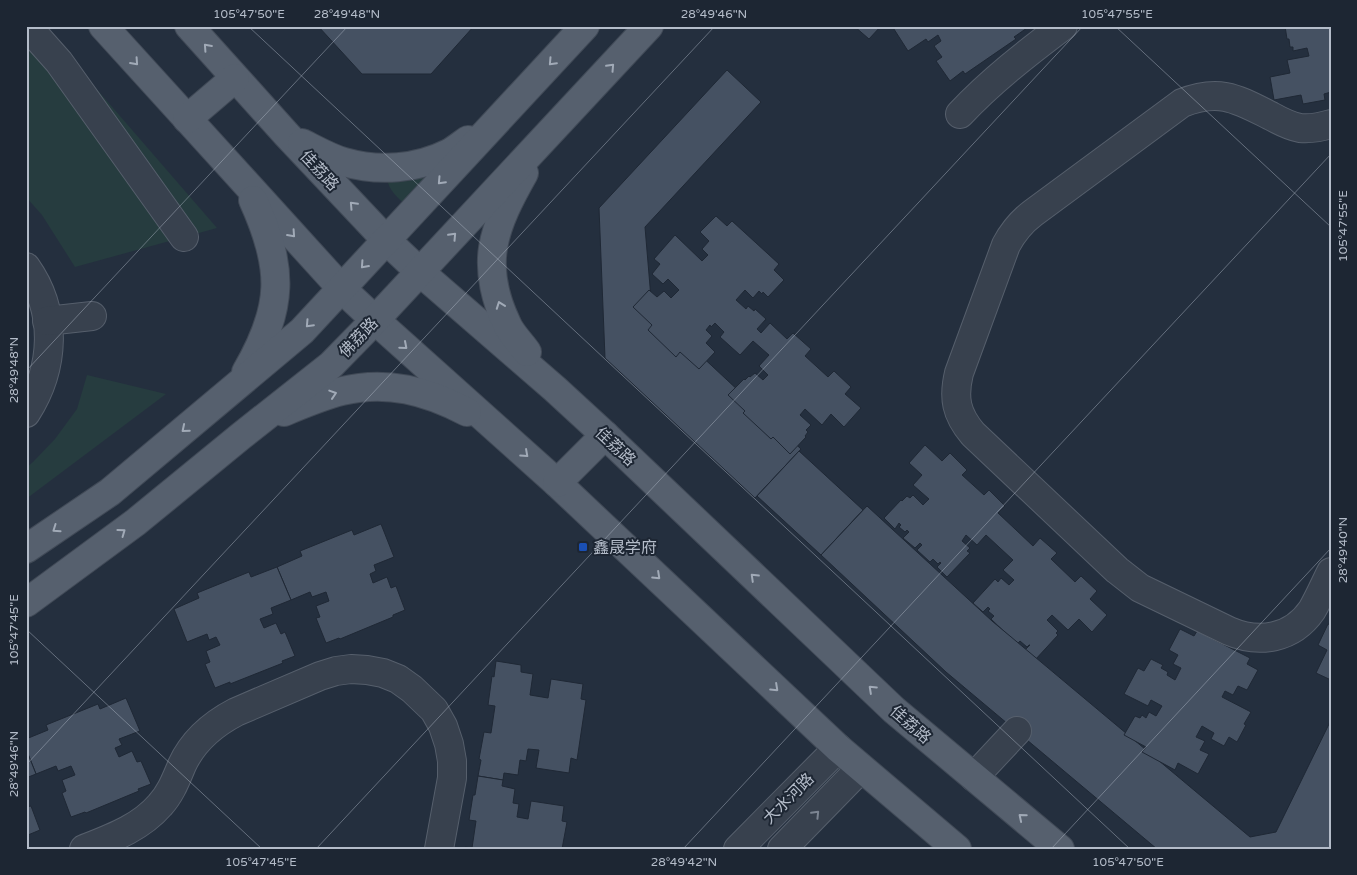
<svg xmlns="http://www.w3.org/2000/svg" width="1357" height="875" font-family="'Varela Round','Noto Sans SC',sans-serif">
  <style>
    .green { fill: #263c3f }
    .building { fill: #455162; stroke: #1f2835 }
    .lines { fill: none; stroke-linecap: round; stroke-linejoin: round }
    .minor-casing { stroke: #565f6c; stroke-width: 30 }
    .major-casing { stroke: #414a57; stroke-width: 30 }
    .minor { stroke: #38414e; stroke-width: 28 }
    .major { stroke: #56606e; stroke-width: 28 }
    .oneway { stroke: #a1aab7 }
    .oneway2 { stroke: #7c8592 }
    .ticks { fill: none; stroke: #b4bcc9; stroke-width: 1; stroke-opacity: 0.45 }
    .transit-dot { fill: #1a4fb4; stroke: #1d2633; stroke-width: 2 }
    .labels { text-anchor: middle; stroke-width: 4; stroke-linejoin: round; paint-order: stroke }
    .street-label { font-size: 16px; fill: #b4bcc9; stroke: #1d2633 }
    .poi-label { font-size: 16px; fill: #b4bcc9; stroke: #1d2633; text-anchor: start }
    .neatline { fill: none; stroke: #b4bcc9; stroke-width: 2 }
    .ticks-label { font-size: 12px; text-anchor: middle; fill: #b4bcc9 }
  </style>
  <rect width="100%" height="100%" fill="#242f3e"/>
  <g class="green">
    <polygon points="26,26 42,26 217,228 75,267 42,215 26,197"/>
    <path d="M 431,172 L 407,206 C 398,198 388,190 387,178 Z"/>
    <polygon points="87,375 166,394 26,499 26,468 33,462 55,439 77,409"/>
  </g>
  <g class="building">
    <polygon points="318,26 474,26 431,74 362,74"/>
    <polygon points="854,26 881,26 869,39"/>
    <polygon points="892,26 1025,26 1027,28 1014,37 1016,39 965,74 963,71 950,81 936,61 942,57 934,46 941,41 938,35 928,42 926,39 908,51"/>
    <polygon points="1285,26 1331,26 1331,92 1324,94 1325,100 1303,104 1301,95 1274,100 1270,77 1290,73 1287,60 1309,56 1307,48 1293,51 1293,47 1290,47 1289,39 1287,39"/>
    <polygon points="727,70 761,102 645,227 652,310 801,449 755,498 605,358 599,208"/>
    <polygon points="716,216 727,226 732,221 779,264 774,270 784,280 768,297 763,292 762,294 759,291 753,298 745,290 736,300 746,309 748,306 754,311 755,309 766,319 757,329 761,333 770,323 787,339 793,333 811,349 805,356 828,377 834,371 851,387 845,394 861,408 844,427 831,414 822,425 805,409 800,415 811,425 806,430 808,432 805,436 806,437 790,454 773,437 771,439 743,413 745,411 728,395 744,379 745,380 749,376 750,377 755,373 763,380 768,375 759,366 769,355 753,341 740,355 720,337 724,332 715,323 711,327 710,325 706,330 712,336 706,343 715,352 699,369 680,352 676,357 648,330 652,325 633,307 649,290 657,297 664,291 671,298 679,290 668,279 663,284 652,274 660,264 654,259 675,235 702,261 708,255 702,249 709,241 700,232"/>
    <polygon points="925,445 942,461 950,453 967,470 962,475 984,495 989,490 1005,506 998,513 1033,546 1040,538 1057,553 1051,559 1075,582 1081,576 1097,591 1090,599 1107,615 1092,632 1079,619 1068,630 1052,615 1047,620 1058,631 1056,633 1058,635 1035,660 1025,650 1030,645 1029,645 1027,647 1020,641 1017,644 991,619 994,616 988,611 990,609 988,607 983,612 973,603 995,579 998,582 1001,578 1009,585 1014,580 1003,570 1013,560 986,535 977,545 966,535 962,541 970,548 967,551 970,553 947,577 937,567 941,563 940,562 938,564 933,559 930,562 917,550 922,545 920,543 915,548 903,538 909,532 907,530 905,532 899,527 901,525 899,523 895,529 884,518 901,500 902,501 907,496 910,498 913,495 923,505 929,499 913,485 922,475 909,463"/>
    <polygon points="799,451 863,510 821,555 757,496"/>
    <polygon points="867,506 992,621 1250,837 1276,832 1331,720 1331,849 1157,849 946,672 821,555"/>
    <polygon points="381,524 394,557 374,565 376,571 370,574 373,583 387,577 391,588 396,586 405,610 393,615 393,617 340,639 339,638 326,643 316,618 320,617 316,606 329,601 326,592 312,597 310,592 291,600 277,567 302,556 300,551 352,530 354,535"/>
    <polygon points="277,567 291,600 271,608 273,614 260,619 264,628 276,623 281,634 285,632 295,656 282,661 283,663 230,684 230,682 215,688 205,664 210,662 206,651 220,645 216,637 209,640 207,634 187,642 174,609 199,598 197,593 249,572 251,577"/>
    <polygon points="1328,624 1331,625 1331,680 1316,673 1327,650 1318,645"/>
    <polygon points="1180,629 1194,636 1197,631 1250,658 1247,664 1258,670 1247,690 1238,686 1233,695 1225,691 1222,697 1251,712 1244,724 1246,725 1237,742 1229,737 1224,746 1211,739 1214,733 1202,726 1196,737 1205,741 1200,750 1209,754 1198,774 1178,763 1175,770 1142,752 1146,747 1124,735 1135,716 1140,718 1142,715 1146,718 1149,712 1156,716 1162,706 1151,700 1148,706 1124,694 1138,668 1144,671 1151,659 1163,665 1161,668 1168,672 1167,675 1175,680 1181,668 1173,664 1178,655 1169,650"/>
    <polygon points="496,661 521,665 521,672 533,674 530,695 548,698 551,679 583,684 581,699 586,700 577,760 571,758 569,773 536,768 539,750 528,749 526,761 520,760 518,775 504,773 503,780 478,776 481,760 479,759 484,732 491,733 495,706 488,705 492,676 494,677"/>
    <polygon points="126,698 140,731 119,739 122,745 115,748 119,757 132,751 137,762 141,761 151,784 138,789 139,791 86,813 85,812 71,817 62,793 66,791 62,780 75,775 71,766 58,771 56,766 36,774 26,749 26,739 48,730 46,725 98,704 100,709"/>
    <polygon points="26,749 36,774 26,778"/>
    <polygon points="478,776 503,780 502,786 515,789 513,803 519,804 517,817 528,819 531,801 564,806 562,821 567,822 562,849 465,849 465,847 472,848 476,821 469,820 473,795 475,795"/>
    <polygon points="31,806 40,830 28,835 29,837 26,838 26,807"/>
  </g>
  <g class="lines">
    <defs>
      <g id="minor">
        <polyline points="27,26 59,62 184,237"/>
        <path d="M 960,114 C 991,81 1027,53 1063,26"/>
        <path d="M 1331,124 C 1321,127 1310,129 1300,128 C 1289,126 1280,121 1271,116 C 1237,99 1220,88 1182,103 L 1033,213 C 1021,222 1013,232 1006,245 L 959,373 C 953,398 956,414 973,434 L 1117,570 L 1140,588 L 1229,631 C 1259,644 1292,639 1312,610 C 1319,598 1325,584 1331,572"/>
        <path d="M 26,267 C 58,312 55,368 26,413"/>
        <polyline points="47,321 92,316"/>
        <polyline points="974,777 1017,731"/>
        <path d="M 84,849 C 112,838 140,828 160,805 C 171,793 176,779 182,765 C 193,741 213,724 236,712 L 320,676 L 336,671 L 351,669 L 367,670 L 383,673 L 398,679 L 412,689 L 434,710 L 443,726 L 449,744 L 452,761 L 452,778 L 439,849"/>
        <polyline points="738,849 838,748"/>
        <polyline points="782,849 861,768"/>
      </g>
      <g id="major">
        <polyline points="103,26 342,289 375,320 557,483 838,748 957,849"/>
        <polyline points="189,26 287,135 386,240 420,272 555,389 605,435 894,710 1060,849"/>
        <polyline points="187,119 235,78"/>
        <path d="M 302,143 C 316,150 330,158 344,162 C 379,172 417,169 449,153 C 456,149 462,144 468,140"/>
        <path d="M 524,173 C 511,196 497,222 493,248 C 489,273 496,301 507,324 C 511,334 521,343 527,352"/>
        <path d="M 246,372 C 284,307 284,268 253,200"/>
        <path d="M 284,412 C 303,404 322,396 342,391 C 387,380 427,391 467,412"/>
        <polyline points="557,483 605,435"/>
        <polyline points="26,549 110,492 302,331 585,26"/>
        <polyline points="26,603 136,522 241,436 331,365 375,320 649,26"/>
      </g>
    </defs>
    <use href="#minor" class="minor-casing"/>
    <use href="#major" class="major-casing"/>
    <use href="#minor" class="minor"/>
    <use href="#major" class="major"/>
  </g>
  <defs><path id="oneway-chevron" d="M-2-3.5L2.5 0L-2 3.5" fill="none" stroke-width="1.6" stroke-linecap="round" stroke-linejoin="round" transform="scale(1.25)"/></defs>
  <g class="oneway">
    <use href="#oneway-chevron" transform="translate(207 47) rotate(-132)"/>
    <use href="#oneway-chevron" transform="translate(135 62) rotate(48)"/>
    <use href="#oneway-chevron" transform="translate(552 62) rotate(133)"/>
    <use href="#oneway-chevron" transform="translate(611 67) rotate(-47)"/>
    <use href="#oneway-chevron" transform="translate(441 181) rotate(133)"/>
    <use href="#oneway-chevron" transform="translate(353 205) rotate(-133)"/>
    <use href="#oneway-chevron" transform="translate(292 234) rotate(48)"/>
    <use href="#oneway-chevron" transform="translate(453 236) rotate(-47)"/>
    <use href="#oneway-chevron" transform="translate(364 265) rotate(132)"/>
    <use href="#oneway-chevron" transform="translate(500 305) rotate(-110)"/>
    <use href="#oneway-chevron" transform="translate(309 324) rotate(133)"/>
    <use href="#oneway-chevron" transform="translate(404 346) rotate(41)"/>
    <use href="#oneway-chevron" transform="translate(333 394) rotate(-18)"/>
    <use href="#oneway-chevron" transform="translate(185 429) rotate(140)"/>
    <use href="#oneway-chevron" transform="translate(525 454) rotate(42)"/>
    <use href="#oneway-chevron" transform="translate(56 529) rotate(145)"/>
    <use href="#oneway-chevron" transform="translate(122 532) rotate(-36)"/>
    <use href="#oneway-chevron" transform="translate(657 576) rotate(43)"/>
    <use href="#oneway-chevron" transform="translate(754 577) rotate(-136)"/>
    <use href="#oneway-chevron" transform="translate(775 688) rotate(43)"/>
    <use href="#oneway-chevron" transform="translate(872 689) rotate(-137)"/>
    <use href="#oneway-chevron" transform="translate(1022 817) rotate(-140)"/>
  </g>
  <use class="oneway2" href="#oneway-chevron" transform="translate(816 814) rotate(-46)"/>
  <path class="ticks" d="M 248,26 L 1130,849M 1115,26 L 1331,227M 26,371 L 348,26M 26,629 L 262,849M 26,765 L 715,26M 316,849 L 1083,26M 683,849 L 1331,154M 1051,849 L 1331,548"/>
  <rect class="transit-dot" x="578" y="542" width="10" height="10" rx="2.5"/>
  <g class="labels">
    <g class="street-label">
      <text transform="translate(320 170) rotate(47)" y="6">佳荔路</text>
      <text transform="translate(358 337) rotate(-46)" y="6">佛荔路</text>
      <text transform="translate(616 446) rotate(43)" y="6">佳荔路</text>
      <text transform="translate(911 724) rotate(41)" y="6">佳荔路</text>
      <text transform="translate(788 798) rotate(-45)" y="6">大水河路</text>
    </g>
    <g class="poi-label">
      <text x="593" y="553">鑫晟学府</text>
    </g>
  </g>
  <rect width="1357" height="875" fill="none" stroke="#1d2633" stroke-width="55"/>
  <rect x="28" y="28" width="1302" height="820" class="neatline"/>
  <g class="ticks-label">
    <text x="249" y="18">105°47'50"E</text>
    <text x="347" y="18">28°49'48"N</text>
    <text x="714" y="18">28°49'46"N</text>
    <text x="1117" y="18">105°47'55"E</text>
    <text transform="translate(1343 226) rotate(-90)" y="4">105°47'55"E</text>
    <text transform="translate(14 370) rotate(-90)" y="4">28°49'48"N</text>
    <text transform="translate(1343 550) rotate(-90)" y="4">28°49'40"N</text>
    <text transform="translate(14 630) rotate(-90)" y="4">105°47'45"E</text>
    <text transform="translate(14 764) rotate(-90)" y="4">28°49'46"N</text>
    <text x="261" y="866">105°47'45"E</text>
    <text x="684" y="866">28°49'42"N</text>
    <text x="1128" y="866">105°47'50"E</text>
  </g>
</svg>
